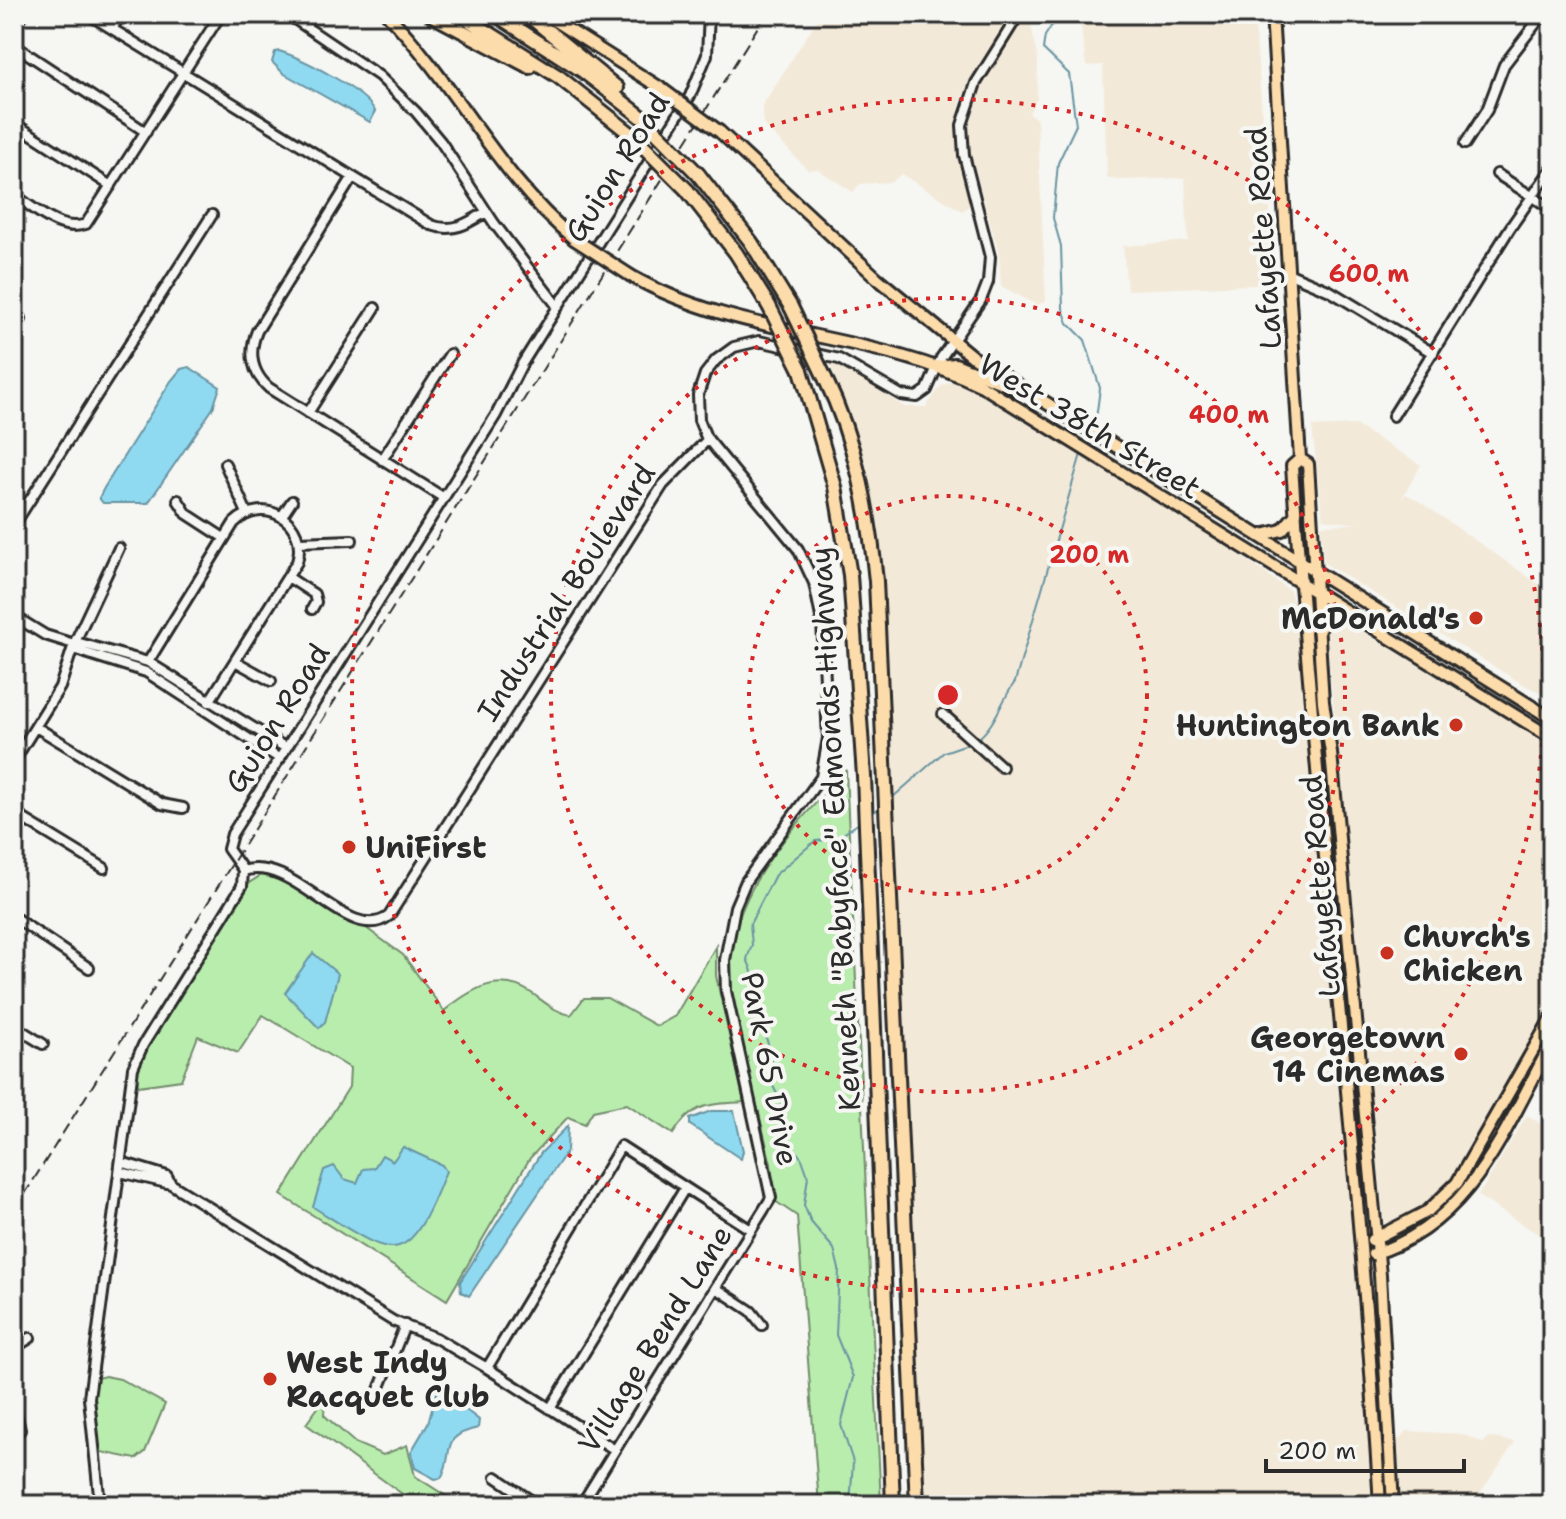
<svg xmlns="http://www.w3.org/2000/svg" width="1566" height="1519" viewBox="0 0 1566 1519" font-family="'Shantell Sans',sans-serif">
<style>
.built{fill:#f3e9d8}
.green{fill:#b9edae;stroke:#728c6c;stroke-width:2}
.water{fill:#90daf1;stroke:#6894a2;stroke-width:2}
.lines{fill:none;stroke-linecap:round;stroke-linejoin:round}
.stream{stroke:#6894a2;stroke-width:2}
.minor-casing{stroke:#2b2b2b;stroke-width:14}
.major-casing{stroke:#2b2b2b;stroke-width:16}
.highway-casing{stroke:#2b2b2b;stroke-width:18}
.minor{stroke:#f6f6f2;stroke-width:8}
.major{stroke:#fddcac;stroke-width:10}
.highway{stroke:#fddcac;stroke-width:12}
.rail{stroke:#2b2b2b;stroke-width:2;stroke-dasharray:12 6;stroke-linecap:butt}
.major-bridge-casing{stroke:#2b2b2b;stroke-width:16;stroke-linecap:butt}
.highway-bridge-casing{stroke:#2b2b2b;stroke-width:18;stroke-linecap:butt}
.major-bridge{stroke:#fddcac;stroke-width:10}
.highway-bridge{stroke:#fddcac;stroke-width:12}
.ring{fill:none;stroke:#d62828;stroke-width:4;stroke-dasharray:4 8}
.poi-dot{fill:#c8321e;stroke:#f6f6f2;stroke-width:3}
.labels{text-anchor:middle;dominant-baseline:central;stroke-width:8;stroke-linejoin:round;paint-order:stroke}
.street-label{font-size:30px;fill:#2b2b2b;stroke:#f6f6f2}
.poi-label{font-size:30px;font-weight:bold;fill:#2b2b2b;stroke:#f6f6f2;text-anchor:end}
.centre{fill:#d62828;stroke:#f6f6f2;stroke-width:4}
.ring-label{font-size:24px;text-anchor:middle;font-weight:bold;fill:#d62828;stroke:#f6f6f2;stroke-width:8;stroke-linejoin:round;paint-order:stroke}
</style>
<rect width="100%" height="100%" fill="#f6f6f2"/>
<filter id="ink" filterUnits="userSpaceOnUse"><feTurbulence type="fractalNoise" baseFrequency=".0125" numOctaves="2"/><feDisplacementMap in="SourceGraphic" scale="16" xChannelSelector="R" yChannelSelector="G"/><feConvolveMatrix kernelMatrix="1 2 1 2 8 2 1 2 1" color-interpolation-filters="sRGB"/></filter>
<g filter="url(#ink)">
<path class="built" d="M821,14H1014L962,97L958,112V148L970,200L968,207L962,211L901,174L892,182L860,184L853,192L817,169L808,170L763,124L762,106Z
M1118,14H1254L1276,284L1127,290L1123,246L1188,241L1185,178L1117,180L1107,177L1103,65L1086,66L1080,19L1118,17Z
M1023,15L1031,24L1038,61L1037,98L1029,113L1037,120L1046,301L1037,305L1001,286L999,254L967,141L973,104L980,84Z
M830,363L850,370L904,407H926L941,386L955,380L984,394L1222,542L1290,591L1296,608L1343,1102L1374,1505H924L882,565L869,475Z
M1355,425L1421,465L1401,500L1406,494L1420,502L1550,592L1552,698L1526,686L1324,563L1321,525L1357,524L1323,519L1312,427Z
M1340,618L1552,746V1004L1462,1165L1433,1199L1392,1226L1384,1223L1326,629L1330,622Z
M1527,1115L1552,1131V1243L1478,1196Z
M1406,1431L1462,1434L1484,1443L1488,1437L1515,1442L1472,1505H1400L1398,1441Z"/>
<path class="green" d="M846,771L881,1505H819L797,1216L775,1201L771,1164L728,985C726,895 788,832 846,771Z
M271,869L358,922L403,955L444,1011C471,989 499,971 533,994C546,1003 555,1012 571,1015L584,998H607L657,1026L675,1016L716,946V976L744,1102C708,1105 694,1102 673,1134L627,1104L593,1111L585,1124L568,1117L530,1158L447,1300L281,1195L349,1087L350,1068L263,1015L238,1053L198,1036L181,1080L138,1086L137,1057L241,888Z
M105,1376L120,1379L165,1404L145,1452L136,1459L101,1452C95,1428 91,1403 97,1378Z
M325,1398L324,1415L355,1443L383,1455L407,1445L415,1476L460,1505H408L405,1496L306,1424Z"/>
<path class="water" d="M279,51C302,58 364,90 375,111L370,122L283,73L272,62L275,52Z
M189,367L220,387L213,408L148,503H103L99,498L104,488L171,381L181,369Z
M313,953L338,974L325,1022L319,1028L285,993Z
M711,1111H734L743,1151L741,1159L690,1125V1119Z
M568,1126L567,1151L469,1296L461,1292L460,1282L541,1153Z
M403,1147L442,1165L446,1171C406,1274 395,1258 313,1207L324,1170L334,1166L344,1179L357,1183L363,1169L374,1168L382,1155L393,1161Z
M438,1388L479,1420L478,1428C437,1437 456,1452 441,1478L435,1479L415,1468L411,1452L428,1423Z"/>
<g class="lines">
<path class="stream" d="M1059,14L1045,36L1043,49L1069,74L1076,125L1058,163L1053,218L1061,246L1063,309L1068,323L1085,340L1100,388L1095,427
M976,740C995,727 1001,701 1015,682L1081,454
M892,798L944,752L970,743
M870,815L881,807
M850,1505L853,1462L841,1425L853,1377L836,1335L839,1269L834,1249L811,1222L804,1205L808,1176L802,1159L790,1143L783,1106L769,1078C775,1055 767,1043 761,1022C754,1000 758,980 747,959L752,945L750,924L775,875L815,841L836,839L862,821"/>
<g class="minor-casing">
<path id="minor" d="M88,14L431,225C453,233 467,224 486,212
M287,14L379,76L416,112L441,142L494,223L558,307
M14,27L23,14
M112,29L121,14
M14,45L146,132
M14,123L111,186
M1465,144L1487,110L1504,65L1543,14
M1497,174L1552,209
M352,178L257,331C248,353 252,373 269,388L444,498
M14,195C36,209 60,233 86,224L221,14
M1290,274L1330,291L1433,353
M14,302L21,319L14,334
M308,413L375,308
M1393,416L1510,228L1552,168
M382,460L450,354
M225,464L247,513
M178,500L187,514L224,538
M282,516L292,501
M14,525L212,215
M299,542L352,540
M288,577L314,594L316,602L312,609
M14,616L45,635L74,644
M76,642L148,662L286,748
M73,649L146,672L280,759
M235,661L271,681
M148,662L234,523C264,494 309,522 297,562L209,702
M943,714L1002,767
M36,727L162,804L183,808
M14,761L60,687L74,644L119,548
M14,813L104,868
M243,871C295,854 348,947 389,916L663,485L708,439
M14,917L89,968
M14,1026L43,1044
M121,1162L167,1176L171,1184
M120,1172L171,1184L393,1321L436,1338L487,1368L615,1450
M716,1288L751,1311L762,1325
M14,1348L30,1338
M487,1368L621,1146L751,1230
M374,1402L405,1325
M14,1404L20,1430
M550,1409L685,1188
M496,1477L538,1505
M1070,1504V1505
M100,1505L89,1398L133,1068L143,1045L242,886L243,870L228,849L232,834L496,415L522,364L690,96L707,55L709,14
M581,1505L771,1198L726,991L725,960L735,907L746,881L821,777L828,738L822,622L814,583L798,549L706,437L699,420L698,395L705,374L716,360L734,347L759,341L839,359L901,395L917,397L927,390L941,358L981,300L988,282L990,257L964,155L962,125L976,83L1019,14"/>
</g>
<g class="major-casing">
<path id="major" d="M387,14C456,84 497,175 574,239
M544,14L662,89
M1272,14L1300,459L1308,464L1323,702L1331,753L1380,1275L1393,1505
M720,132L877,278L973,357L1552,719
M631,276C740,338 870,331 982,386L1552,738
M939,366L955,364L1017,389
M1300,459L1292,466C1316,813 1359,1158 1380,1505
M1262,535L1282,530L1296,514
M1318,630L1330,617L1346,611
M1372,1240L1428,1211L1457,1183L1552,1017
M1373,1254C1473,1224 1506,1125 1552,1043"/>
</g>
<g class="highway-casing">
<path id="highway" d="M430,14L530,67
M459,14L559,77L632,135
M495,14L583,71L643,118
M527,14L617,88
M698,174L751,242L791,307
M687,190L736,253L769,306
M801,370L835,487L850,575L864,776L893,1505
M825,378C856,442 869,511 876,581L917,1505"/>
</g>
<use href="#minor" class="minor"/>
<use href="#major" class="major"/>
<use href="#highway" class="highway"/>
<path class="rail" d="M14,1211L766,14"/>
<g class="major-bridge-casing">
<path id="major-bridge" d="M662,89L720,132
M574,239L631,276"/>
</g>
<g class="highway-bridge-casing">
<path id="highway-bridge" d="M643,118L698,174
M632,135L687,190
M769,306L801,370
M791,307L825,378"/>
</g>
<use href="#major-bridge" class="major-bridge"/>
<use href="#highway-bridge" class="highway-bridge"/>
</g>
</g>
<g class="ring">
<circle cx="948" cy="695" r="199"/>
<circle cx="948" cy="695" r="397"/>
<circle cx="948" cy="695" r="596"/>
</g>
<g class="poi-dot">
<circle cx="1476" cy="618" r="8"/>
<circle cx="1456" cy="725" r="8"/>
<circle cx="349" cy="847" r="8"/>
<circle cx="1387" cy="953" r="8"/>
<circle cx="1461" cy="1054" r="8"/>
<circle cx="270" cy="1379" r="8"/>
</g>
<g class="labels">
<g class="street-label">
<text transform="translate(617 167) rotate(-58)">Guion Road</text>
<text transform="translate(1263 238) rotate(-94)">Lafayette Road</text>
<text transform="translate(1090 426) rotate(31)">West 38th Street</text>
<text transform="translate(566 592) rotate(-57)">Industrial Boulevard</text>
<text transform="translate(277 718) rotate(-58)">Guion Road</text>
<text transform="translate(835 829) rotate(-93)">Kenneth "Babyface" Edmonds Highway</text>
<text transform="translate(1320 886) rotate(-95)">Lafayette Road</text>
<text transform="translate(770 1069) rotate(79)">Park 65 Drive</text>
<text transform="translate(655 1339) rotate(-58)">Village Bend Lane</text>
</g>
<g class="poi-label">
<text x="1460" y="618">McDonald's</text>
<text x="1440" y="725">Huntington Bank</text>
<text x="365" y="847" text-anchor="start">UniFirst</text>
<text x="1403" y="936" text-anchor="start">Church's<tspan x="1403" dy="34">Chicken</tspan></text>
<text x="1445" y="1037">Georgetown<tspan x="1445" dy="34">14 Cinemas</tspan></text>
<text x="286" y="1362" text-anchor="start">West Indy<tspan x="286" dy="34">Racquet Club</tspan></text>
</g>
</g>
<circle cx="948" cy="695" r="12" class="centre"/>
<g class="ring-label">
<text x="1369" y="282">600 m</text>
<text x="1229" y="423">400 m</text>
<text x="1089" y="563">200 m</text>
</g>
<rect width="1566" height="1519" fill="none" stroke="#f6f6f2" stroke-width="48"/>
<rect x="24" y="24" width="1518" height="1471" fill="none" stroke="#2b2b2b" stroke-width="3" filter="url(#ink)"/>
<path d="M1266 1459v12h198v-12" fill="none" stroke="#2b2b2b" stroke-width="4"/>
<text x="1278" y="1459" font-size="24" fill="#2b2b2b" stroke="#f6f6f2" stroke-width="6" paint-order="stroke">200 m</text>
</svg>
